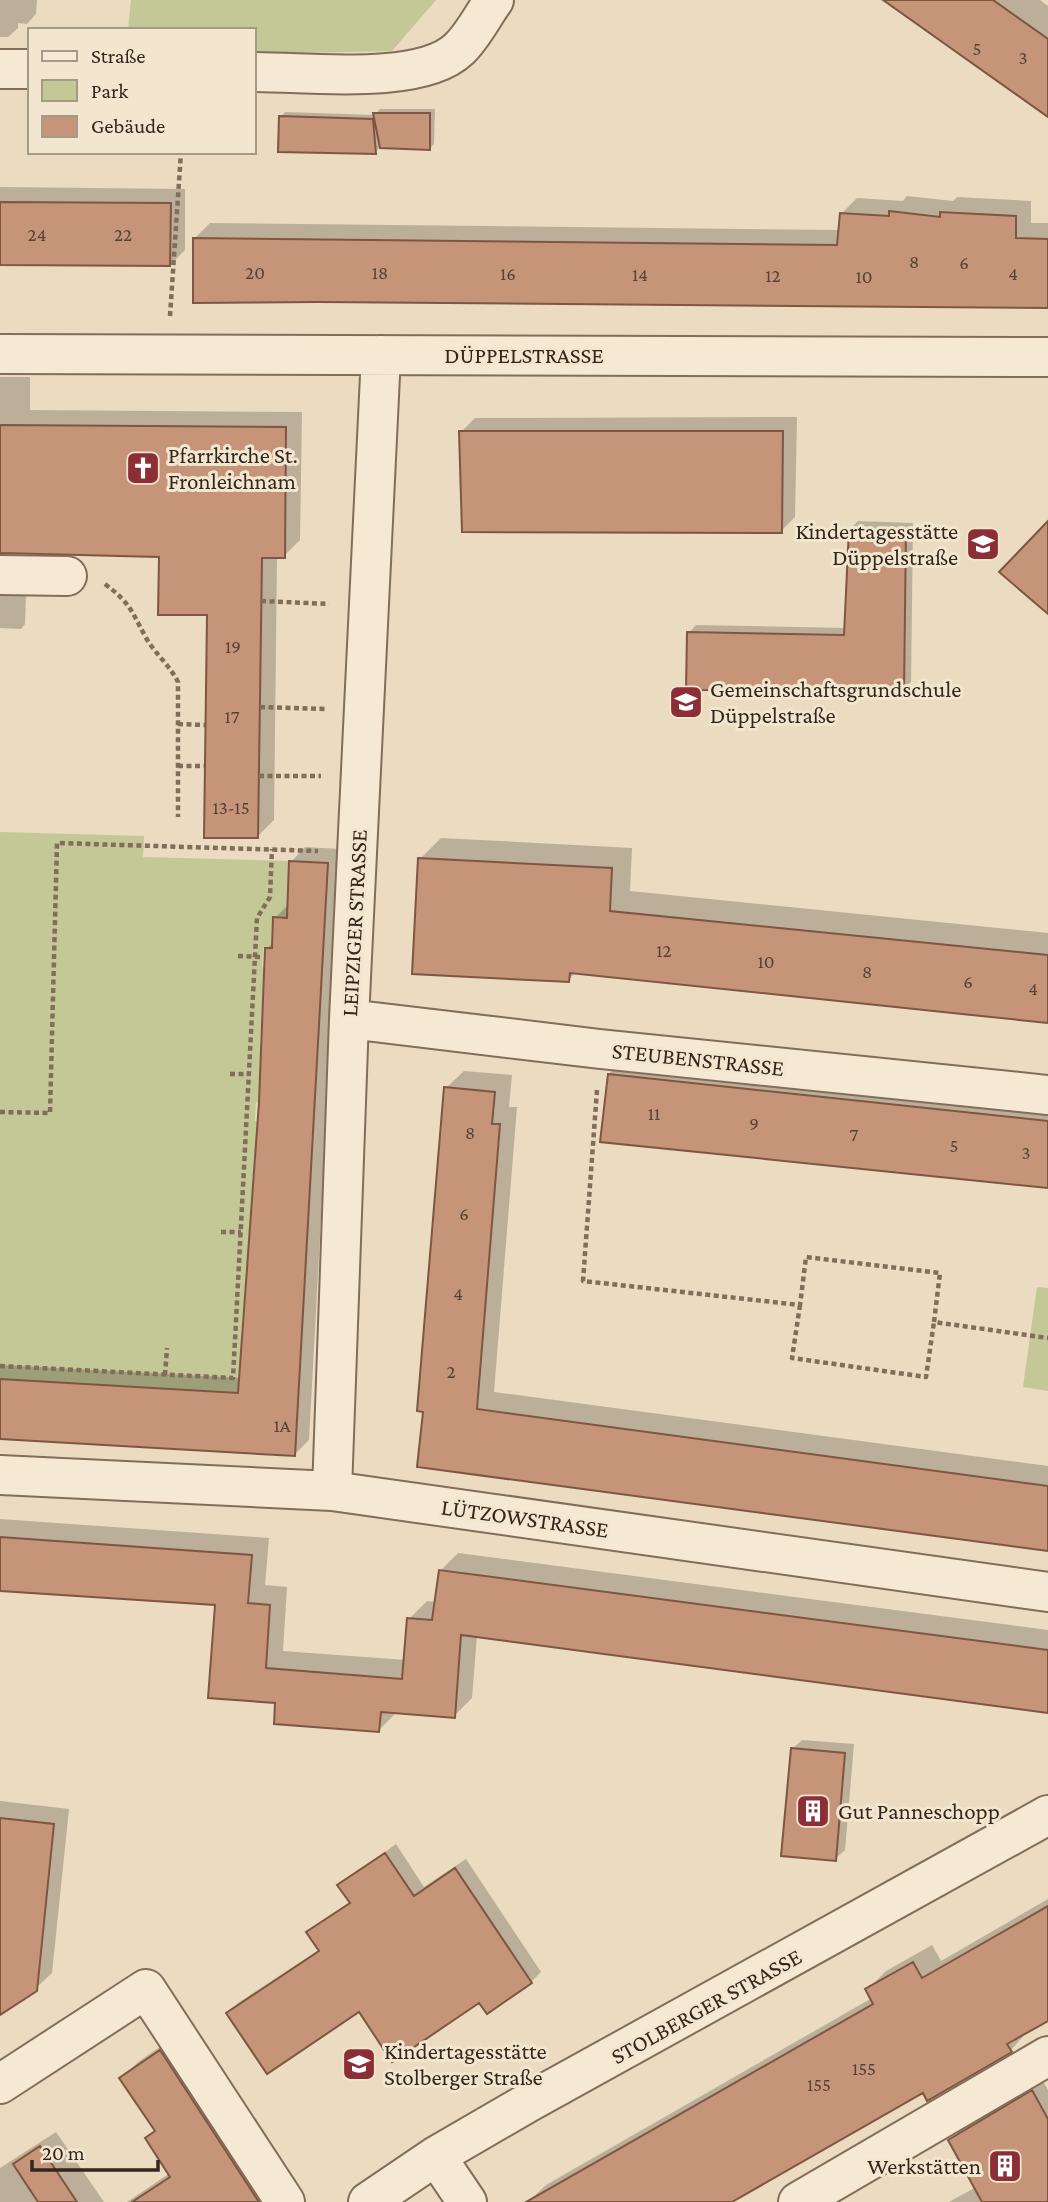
<svg xmlns="http://www.w3.org/2000/svg" width="1048" height="2202" viewBox="0 0 1048 2202" font-family="'Crimson Pro',serif">
<style>
.green{fill:#c4c796}
.shadow{fill:#0003}
.building{fill:#c59479;stroke:#7f5641;stroke-width:2}
.lines{fill:none;stroke-linecap:round;stroke-linejoin:round}
.minor-casing{stroke:#826d5a;stroke-width:42}
.path{stroke:#826d5a;stroke-width:4.5;stroke-dasharray:5 3.5;stroke-linecap:butt}
.minor{stroke:#f6e9d3;stroke-width:38}
.labels{text-anchor:middle;dominant-baseline:central;stroke-width:6;stroke-linejoin:round;paint-order:stroke}
.number-label{font-size:19px;fill:#574234}
.street-label{font-size:23px;fill:#32261d;stroke:#f2e6cf}
.poi-label{font-size:23px;fill:#32261d;stroke:#f2e6cf;text-anchor:start}
</style>
<rect width="100%" height="100%" fill="#eadbc1"/>
<path class="green" d="M131,0H436L392,51L254,54V30H128Z
M0,832L144,836L143,857L289,861L287,918L272,948H263L262,967H269L266,1025H261L260,1042L265,1043L261,1103L256,1102L255,1121L262,1122L253,1182L241,1340L245,1393L0,1379Z
M1037,1287L1048,1288V1391L1023,1387Z"/>
<path class="shadow" d="M0,0H37L36,14L27,24L18,23V28L8,37H0Z
M887,0H1040L1048,6V115Z
M380,109H435L434,144L429,149L380,147L375,152L281,117L285,112L375,115Z
M0,187L185,189V250L170,265L0,263Z
M907,196L953,201L957,197L1031,201V223H1048V306L195,302L194,239L210,223L840,230L841,214L857,198L903,201Z
M0,377H30V410L302,412L300,540L284,556H277L274,820L258,836L208,613L161,555L0,551Z
M797,417L795,517L781,531L461,432L475,418Z
M858,521L913,523L911,682L903,690L689,633L696,625L846,628L850,529Z
M0,590L26,593L25,624L21,629L0,628Z
M441,838L632,848L630,891L1048,933V1021L576,972L568,980L420,859Z
M305,847L341,849L309,1440L295,1454L0,1436V1365L241,1378L261,1103L267,949L274,941L275,918L289,904L291,862Z
M628,1055L1048,1101V1187L609,1074Z
M464,1071L512,1075L509,1107H517L494,1392L1048,1466V1549L424,1410L446,1088Z
M0,1519L269,1538L265,1585L287,1587L283,1651L406,1660L409,1619L427,1601L436,1602L440,1571L458,1553L1048,1630V1711L477,1635L472,1698L454,1716L397,1712L379,1730L277,1701L217,1604L0,1589Z
M802,1740L854,1744L845,1850L835,1859L792,1749Z
M0,1801L69,1809L52,1973L35,1989L0,2013Z
M396,1844L424,1887L466,1859L541,1972L531,1982L480,2001L359,2010L228,2013L238,2003L320,1949L309,1932L351,1901L340,1885Z
M1048,1899V2019L1029,2030L1010,2051L924,2090L728,2202H528L546,2185L872,1998L867,1990L886,1971L932,1945L941,1961Z
M177,2035L274,2185L257,2202H127L170,2173L147,2138L156,2129L122,2078L138,2062Z
M1043,2081L1048,2090V2202H949L976,2187L950,2140L961,2130Z
M56,2132L104,2202H0V2168Z"/>
<path class="building" d="M883,0H993L1048,39V117Z
M373,113H430V150L380,148Z
M279,116L373,119L376,154L278,152Z
M0,202L171,203L170,266L0,265Z
M889,211L940,217V212L1016,216V238L1048,239V308L319,302L193,303V238L837,245L840,213L889,216Z
M0,425L286,427L285,558H262L258,838H204L207,615H158L159,557L0,553Z
M459,431H783L782,533L462,532Z
M1048,521V614L999,572Z
M849,528L906,530L904,691L686,690L687,632L844,635Z
M418,858L612,868L610,911L1048,955V1023L570,973L569,982L412,974Z
M289,861L328,863L295,1456L0,1439V1379L238,1393L259,1102L265,948H272L273,917L287,918Z
M608,1074L1048,1121V1188L600,1142Z
M444,1087L495,1092L492,1124H500L477,1409L1048,1486V1551L417,1467L423,1412L417,1411Z
M0,1537L252,1555L248,1603L270,1605L266,1668L402,1679L407,1618L432,1620L439,1570L1048,1650V1713L461,1635L455,1718L381,1712L379,1732L274,1724L275,1703L208,1698L215,1605L0,1591Z
M791,1748L845,1753L836,1861L781,1856Z
M0,1818L54,1824L37,1991L0,2015Z
M385,1853L414,1896L455,1868L532,1983L487,2014L479,2003L392,2062L359,2012L267,2074L226,2013L319,1951L306,1932L350,1903L337,1885Z
M1048,1906V2021L1007,2044L1012,2052L927,2101L923,2093L732,2202H526L873,2004L865,1989L913,1962L922,1978Z
M160,2050L259,2202H132L170,2177L145,2138L155,2131L119,2078Z
M1032,2090L1048,2119V2202H982L948,2140Z
M40,2146L77,2202H38L13,2164Z"/>
<g class="lines">
<g class="minor-casing">
<path id="minor" d="M0,69H30
M254,72C306,72 421,86 459,49C473,36 483,15 494,0
M0,354L1048,357
M0,575L67,576
M349,1019L600,1049L1048,1095
M0,1475L332,1491L1048,1592
M332,1491L349,1019L381,355
M0,2084L146,1989L285,2202
M436,2156L467,2202
M368,2202L436,2156L529,2102L1048,1815
M798,2202L1048,2056"/>
</g>
<path class="path" d="M170,316L181,152
M105,584C130,603 131,610 145,636C154,653 169,664 178,682V817
M261,601L329,604
M260,707L325,709
M178,724L205,725
M178,766H204
M259,776H321
M238,956L263,957
M230,1074H249
M597,1090L583,1281L800,1305L806,1257L940,1273L934,1322L1048,1338
M0,1112L50,1113L57,843L318,851
M221,1232H241
M800,1305L792,1358L926,1377L934,1322
M0,1366L233,1378L257,918L270,897L272,849
M165,1375L167,1348"/>
<use href="#minor" class="minor"/>
</g>
<defs>
<g id="church-square" transform="scale(1.75)"><rect x="-9" y="-9" width="18" height="18" rx="4" fill="#8c2e35" stroke="#f2e6cf"/><path d="M-1.2-6h2.4v3.5h3.3v2.4h-3.3V6h-2.4V-.1h-3.3v-2.4h3.3Z" fill="#fff"/></g>
<g id="school-square" transform="scale(1.75)"><rect x="-9" y="-9" width="18" height="18" rx="4" fill="#8c2e35" stroke="#f2e6cf"/><path d="M0-5L7-2L0 1L-7-2ZM-4 1L0 2.5L4 1V4Q0 6-4 4Z" fill="#fff"/></g>
<g id="building-square" transform="scale(1.75)"><rect x="-9" y="-9" width="18" height="18" rx="4" fill="#8c2e35" stroke="#f2e6cf"/><path d="M-4-6H4V6H1V3H-1V6H-4ZM-2.5-4.3h1.7v1.8h-1.7ZM.8-4.3h1.7v1.8H.8ZM-2.5-1h1.7V.8h-1.7ZM.8-1h1.7V.8H.8Z" fill="#fff"/></g>
</defs>
<g fill-rule="evenodd">
<use href="#church-square" x="143" y="468"/>
<use href="#school-square" x="983" y="544"/>
<use href="#school-square" x="686" y="702"/>
<use href="#building-square" x="813" y="1811"/>
<use href="#school-square" x="359" y="2064"/>
<use href="#building-square" x="1005" y="2166"/>
</g>
<g class="labels">
<g class="number-label">
<text x="977" y="48">5</text>
<text x="1023" y="57">3</text>
<text x="37" y="234">24</text>
<text x="123" y="234">22</text>
<text x="914" y="261">8</text>
<text x="964" y="262">6</text>
<text x="255" y="272">20</text>
<text x="380" y="272">18</text>
<text x="508" y="273">16</text>
<text x="1013" y="273">4</text>
<text x="640" y="274">14</text>
<text x="773" y="275">12</text>
<text x="864" y="276">10</text>
<text x="233" y="646">19</text>
<text x="232" y="716">17</text>
<text x="231" y="807">13-15</text>
<text x="664" y="950">12</text>
<text x="766" y="961">10</text>
<text x="867" y="971">8</text>
<text x="968" y="981">6</text>
<text x="1033" y="988">4</text>
<text x="654" y="1113">11</text>
<text x="754" y="1123">9</text>
<text x="470" y="1132">8</text>
<text x="854" y="1134">7</text>
<text x="954" y="1145">5</text>
<text x="1026" y="1152">3</text>
<text x="464" y="1213">6</text>
<text x="458" y="1293">4</text>
<text x="451" y="1371">2</text>
<text x="282" y="1425">1A</text>
<text x="864" y="2068">155</text>
<text x="819" y="2084">155</text>
</g>
<g class="street-label">
<text x="524" y="355">DÜPPELSTRASSE</text>
<text transform="translate(354 923) rotate(-87)">LEIPZIGER STRASSE</text>
<text transform="translate(698 1059) rotate(6)">STEUBENSTRASSE</text>
<text transform="translate(525 1518) rotate(8)">LÜTZOWSTRASSE</text>
<text transform="translate(706 2006) rotate(-29)">STOLBERGER STRASSE</text>
</g>
<g class="poi-label">
<text x="168" y="455">Pfarrkirche St.<tspan x="168" dy="26">Fronleichnam</tspan></text>
<text x="958" y="531" text-anchor="end">Kindertagesstätte<tspan x="958" dy="26">Düppelstraße</tspan></text>
<text x="710" y="689">Gemeinschaftsgrundschule<tspan x="710" dy="26">Düppelstraße</tspan></text>
<text x="838" y="1811">Gut Panneschopp</text>
<text x="384" y="2051">Kindertagesstätte<tspan x="384" dy="26">Stolberger Straße</tspan></text>
<text x="981" y="2166" text-anchor="end">Werkstätten</text>
</g>
</g>
<rect x="28" y="28" width="228" height="126" fill="#f2e6cf" stroke="#a59988" stroke-width="2"/>
<rect x="42" y="51" width="35" height="10" fill="#f6e9d3" stroke="#a59988" stroke-width="2"/>
<text x="91" y="63" font-size="21" fill="#32261d">Straße</text>
<rect x="42" y="80" width="35" height="21" fill="#c4c796" stroke="#a59988" stroke-width="2"/>
<text x="91" y="98" font-size="21" fill="#32261d">Park</text>
<rect x="42" y="116" width="35" height="21" fill="#c59479" stroke="#a59988" stroke-width="2"/>
<text x="91" y="133" font-size="21" fill="#32261d">Gebäude</text>
<path d="M32 2160v10h126v-10" fill="none" stroke="#32261d" stroke-width="3.5"/>
<text x="42" y="2160" font-size="21" fill="#32261d" stroke="#f2e6cf" stroke-width="5" paint-order="stroke">20 m</text>
</svg>
